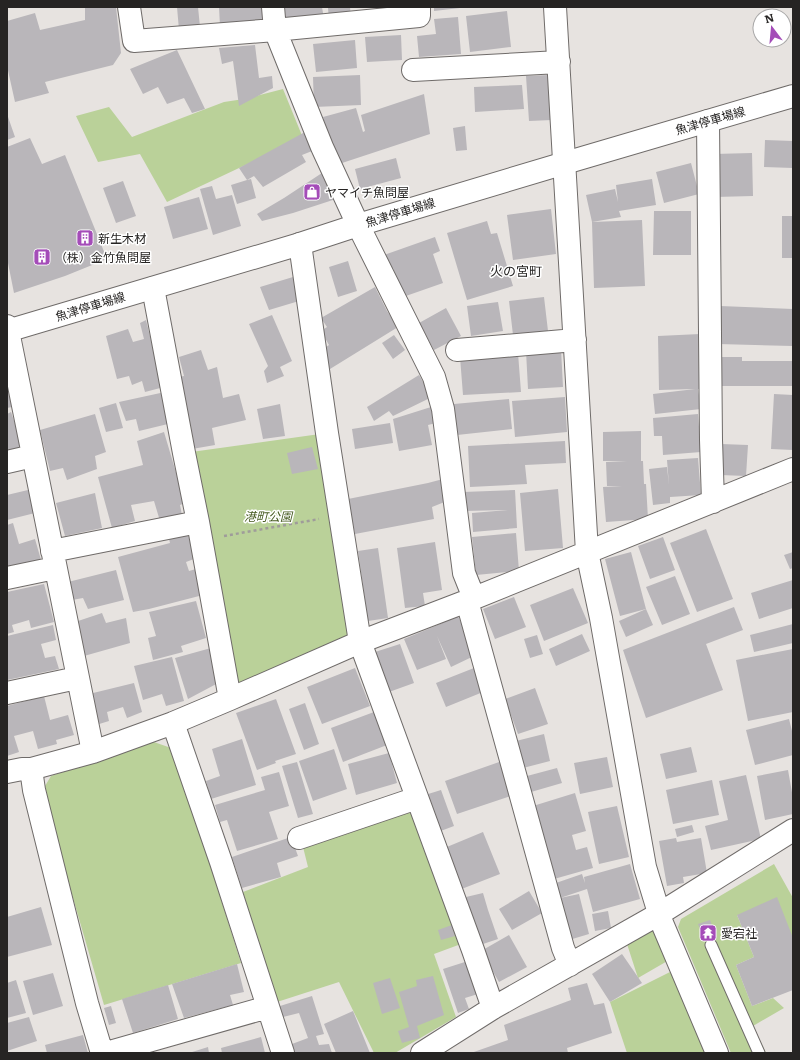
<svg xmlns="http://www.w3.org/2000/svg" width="800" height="1060" viewBox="0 0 800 1060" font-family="Literata,'Noto Sans JP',serif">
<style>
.green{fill:#bad199}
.building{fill:#b9b6ba}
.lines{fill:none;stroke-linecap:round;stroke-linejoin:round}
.lane-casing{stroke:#6f6b69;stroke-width:13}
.street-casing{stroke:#6f6b69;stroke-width:24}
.secondary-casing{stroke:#6f6b69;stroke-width:24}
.path{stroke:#9f9c9a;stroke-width:2.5;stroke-dasharray:3 3;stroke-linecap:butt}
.lane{stroke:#fff;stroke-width:11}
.street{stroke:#fff;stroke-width:22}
.secondary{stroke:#fff;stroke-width:22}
.labels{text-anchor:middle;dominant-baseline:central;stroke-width:3;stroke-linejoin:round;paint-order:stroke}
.street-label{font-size:12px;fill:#262423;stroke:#fff}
.poi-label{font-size:12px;fill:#262423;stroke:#fff;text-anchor:start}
.park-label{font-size:12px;font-style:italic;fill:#465b20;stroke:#fff}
.neighbourhood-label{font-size:13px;fill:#262423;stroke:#fff}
</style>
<rect width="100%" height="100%" fill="#e7e3e0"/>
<path class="green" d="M283,89L303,138L167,202L140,154L98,162L76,116L109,107L132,137L224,102L244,99Z
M327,433L360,642L230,699L184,453Z
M151,741L174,749L241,963L104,1005L53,829L45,786L51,776L102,759Z
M413,808L461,944L434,954L456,1017L395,1053H374L339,982L277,1002L262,956L243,892L308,867L303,847Z
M774,864L793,898V938L737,915L754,957L736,965L752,1006L773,998L784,1008L753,1026L766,1053H731L678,927L681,919Z
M662,923L676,956L638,978L627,944Z
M680,967L707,1053H627L610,1002Z"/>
<path class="building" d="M85,7H116L121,53L113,65L45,82L49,93L15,102L7,66V21L35,13L40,30L85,20Z
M177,7H198L200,27L179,30Z
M219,7H262L263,23L220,26Z
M279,7H322L324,19L282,25Z
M350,7L351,19L329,20L328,8Z
M434,7H460V8L434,11Z
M507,11L511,47L470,52L466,16Z
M458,17L461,54L419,57L417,36L436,34L434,19Z
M401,35L402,60L367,62L365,37Z
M355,40L357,68L316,72L313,44Z
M255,45L259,78L272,76L273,88L239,106L233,61L222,64L219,48Z
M177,50L205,109L192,113L184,98L167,104L158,87L143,94L130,69Z
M360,75L361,105L314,107L313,77Z
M549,75L552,120L529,121L526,76Z
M522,85L524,109L475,112L474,87Z
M424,94L430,134L339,164L329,140L323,117L356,108L363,132L365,131L361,115Z
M7,114L15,137L7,140Z
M465,126L467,150L456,151L453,128Z
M305,132L312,151L302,155L306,162L263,187L254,176L247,180L251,179L256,198L237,204L231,185L247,180L239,168Z
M30,138L42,164L65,155L107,259L65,276L14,293L7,258V147Z
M765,140L793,141V168L764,167Z
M752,153L753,196L715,197L714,154Z
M396,158L401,178L360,189L355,169Z
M691,163L699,194L664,203L656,172Z
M325,171L339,198L293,213L262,221L257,214L284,198Z
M652,179L656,205L619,211L621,217L592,222L586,195L615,189L618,202L616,185Z
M123,181L136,216L116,223L103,188Z
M212,186L216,199L232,195L241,226L213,235L200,189Z
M199,197L208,229L173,239L164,207Z
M551,209L556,254L513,260L507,215Z
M654,211H691V255H653Z
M782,216H793V258H782Z
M642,220L645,286L594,288L592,222Z
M487,221L491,234L497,233L513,286L467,300L447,233Z
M435,237L440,251L433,254L443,283L403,297L393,268L389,269L384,255Z
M348,261L357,291L338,297L329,267Z
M293,277L299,301L269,310L260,287Z
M375,287L387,311L398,327L330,369L322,350L329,345L321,331L327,327L321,318Z
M544,297L548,331L513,335L509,301Z
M498,302L503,331L471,336L467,306Z
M720,306L793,309V346L718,344Z
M446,308L461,336L434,350L419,323Z
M272,315L292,361L280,367L284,376L267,383L264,371L268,366L249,324Z
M146,320L156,361L164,387L145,392L142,381L132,385L129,376L117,379L106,336L128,329L133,342L144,339L140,323Z
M700,334L702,389H698L701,409L655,414L653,394L695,389L659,390L658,336Z
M394,335L405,350L393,359L382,343Z
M561,349L563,387L528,389L526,351Z
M201,350L208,370L217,367L223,398L239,394L246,420L212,428L215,445L192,449L179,377L184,376L179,357Z
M518,353L521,392L463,395L460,357Z
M717,357H742V361H793V386H717Z
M7,372L17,406L7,408Z
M419,375L432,397L393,416L389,411L374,421L367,407Z
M165,392L172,423L139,431L136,419L126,421L119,402Z
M774,394L793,395V450L771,449Z
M565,397L567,432L515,437L512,401Z
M509,399L512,429L457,435L454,404Z
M116,403L123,428L106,432L99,408Z
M280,404L285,436L263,439L257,409Z
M431,407L436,423L428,425L432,445L399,451L393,419Z
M11,412L23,447L7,451V414Z
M95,414L106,452L95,456L97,469L67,480L63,468L50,471L40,430Z
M698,414L701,452L663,455L662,436H654L653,418Z
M390,423L393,443L355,449L352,429Z
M641,431V461H643L644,484H646L648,519L606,522L603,487L622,486H607L606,462L627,461H603V432Z
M164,432L185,503L180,505L182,515L160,521L154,501L131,505L135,521L112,528L98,477L143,465L137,441Z
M565,441L566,463L525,465L527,484L470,487L468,446Z
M721,444L748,445L746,476L720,475Z
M312,447L318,469L292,474L287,453Z
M698,458L701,495L670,497V503L653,505L649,469L667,467L669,485L667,460Z
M443,479L447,501L432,507L434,519L355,534L348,499L428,483Z
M558,489L563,548L525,551L520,493Z
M28,490L35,513L7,520V495Z
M515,490L517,528L473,532L472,513L508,510L463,511V492Z
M95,493L102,528L65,536L56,503Z
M13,523L19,544L35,539L41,560L7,569V525Z
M706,529L733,599L697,612L670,543Z
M516,533L519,571L476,575L472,537Z
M188,534L194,559L186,562L189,571L196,569L203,595L149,609L133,612L118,557L170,543L169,539Z
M663,537L675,570L650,579L638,546Z
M435,542L442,590L423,593L425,606L405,608L397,548Z
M378,548L388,618L368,621L358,551Z
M631,552L646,609L620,616L605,559Z
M793,552V568L790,569L784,555Z
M116,570L124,600L88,609L83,598L72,600L68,582Z
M675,576L690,614L662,625L646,587Z
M793,580V608L759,619L751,593Z
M44,584L54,622L31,628L29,620L12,625L14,632L7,634V592Z
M573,588L588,623L544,641L530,605Z
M514,597L526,627L495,639L483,609Z
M196,601L206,638L181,646L183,652L153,660L148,638L156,636L149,612Z
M734,607L743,630L706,644L723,690L646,718L623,650Z
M646,609L653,625L626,637L619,621Z
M102,613L106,623L126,618L130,643L84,656L75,622Z
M458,616L476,655L451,667L437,636L446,659L417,670L404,639L433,627Z
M793,624V643L754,652L750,635Z
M53,625L56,640L41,644L45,658L55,656L59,669L7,680V636Z
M582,634L590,651L556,666L549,649Z
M537,635L543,654L530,658L524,639Z
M400,644L414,683L389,692L375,652Z
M211,648L220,682L188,699L175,658Z
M793,649V712L748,721L736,660Z
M172,657L184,701L166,706L162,694L143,700L134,666Z
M355,668L370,706L322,724L307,687Z
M474,668L483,692L446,707L436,683Z
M134,683L142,712L127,718L123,707L107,712L109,721L96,725L89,694Z
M535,688L548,724L518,734L505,699Z
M44,696L50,720L68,715L74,735L56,740L57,744L38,749L33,731L14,736L19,752L7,756V706Z
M276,699L296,754L275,761L276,763L257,770L236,713Z
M305,703L319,744L304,750L289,709Z
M374,712L387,745L343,762L331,728Z
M789,719L793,735V755L755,765L746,730Z
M544,734L550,761L523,768L516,741Z
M242,739L256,785L211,799L206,781L220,776L212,749Z
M691,747L697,772L666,779L660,754Z
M334,749L347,789L313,801L299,761Z
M389,753L397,783L356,795L348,764Z
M607,757L613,787L580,794L574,763Z
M502,761L514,795L457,814L445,781Z
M297,762L313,814L298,818L282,766Z
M557,768L562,783L531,792L527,776Z
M788,770L793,798V814L765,820L757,776Z
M279,772L289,806L269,812L278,839L237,851L227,820L220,822L215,805L265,790L261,777Z
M746,775L761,839L711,850L705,826L728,820L719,781Z
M712,780L719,815L673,824L666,790Z
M441,790L454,826L438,832L425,795Z
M575,793L586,831L572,835L576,850L587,847L593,868L554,879L533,806Z
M617,806L629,857L599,864L588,812Z
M692,825L694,832L677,837L675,829Z
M483,832L500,874L459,890L442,849Z
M291,837L298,856L277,863L281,877L242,888L232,857Z
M676,838L677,842L701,838L707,873L683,877L684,883L667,886L659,841Z
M630,864L640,899L593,912L587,889L560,898L579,894L589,934L569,940L553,884L582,874L585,883L584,877Z
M529,891L542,913L512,930L499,909Z
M483,893L488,910L498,939L480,945L466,897Z
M777,897L793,938V990L752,1006L736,965L754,957L737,915Z
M41,907L52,945L7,957V917Z
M608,911L611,928L595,931L592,914Z
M710,920L716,936L704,939L698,924Z
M452,925L455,936L441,940L438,930Z
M509,935L527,967L499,982L481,951Z
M622,954L642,983L610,1002L592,974Z
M468,961L478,994L465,998L469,1009L458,1013L443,969Z
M237,964L244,992L230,995L233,1005L184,1018L172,984Z
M53,973L63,1006L33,1015L23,981Z
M433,976L444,1015L417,1026L420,1038L402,1043L398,1031L409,1027L399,992L417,986L416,980Z
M390,978L400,1008L382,1014L373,983Z
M16,980L26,1013L7,1018V983Z
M587,983L594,1005L604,1003L612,1033L567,1048L568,1053H544V1052L540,1053H471L508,1040L504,1025L571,1000L568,988Z
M168,985L178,1019L133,1033L122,999Z
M312,996L324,1034L316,1036L319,1045L329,1044L332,1053H294L292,1044L308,1038L299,1013L283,1017L280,1006Z
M111,1006L116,1023L109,1025L104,1008Z
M353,1011L370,1053H336L324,1024Z
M29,1017L37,1041L7,1051V1023Z
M83,1035L88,1053H47L45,1045Z
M261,1037L265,1053H222L221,1048Z
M208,1047L209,1053H189Z"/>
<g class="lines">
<g class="lane-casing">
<path id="lane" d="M711,945L759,1053"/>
</g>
<g class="street-casing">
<path id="street" d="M129,7L134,41L275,30L419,16V7
M273,7L275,30L322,147L358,225L434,377L443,409L464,573L474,598
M555,7L587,552L601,618L645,867L662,923L717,1053
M413,70L559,62
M708,121L711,440L713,502
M300,244L327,433L360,642L473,950L493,1008
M153,288L184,453L198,522L230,699
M7,326L93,752
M457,350L575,340
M7,462L33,456
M52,551L198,522
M7,578L55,568
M467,601L563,948L570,965
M7,693L77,678
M173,723L221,862L283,1053
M7,772L22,769H31
M299,838L417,798
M102,1053L87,1003L34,790L31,769L93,752L173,723L230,699L360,642L467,601L793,469
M106,1053L268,1007
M422,1053L493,1008L659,914L793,830"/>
</g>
<g class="secondary-casing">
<path id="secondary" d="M7,331L300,244L358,225L565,163L793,96"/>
</g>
<path class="path" d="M224,536L319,519"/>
<use href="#lane" class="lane"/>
<use href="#street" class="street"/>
<use href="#secondary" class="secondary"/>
</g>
<defs>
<g id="shop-square" transform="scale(0.9)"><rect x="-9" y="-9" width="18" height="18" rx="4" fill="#a44cb8" stroke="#fff"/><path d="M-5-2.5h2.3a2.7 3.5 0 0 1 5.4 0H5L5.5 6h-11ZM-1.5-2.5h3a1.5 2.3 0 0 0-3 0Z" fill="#fff"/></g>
<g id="building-square" transform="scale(0.9)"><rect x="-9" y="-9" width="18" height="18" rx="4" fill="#a44cb8" stroke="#fff"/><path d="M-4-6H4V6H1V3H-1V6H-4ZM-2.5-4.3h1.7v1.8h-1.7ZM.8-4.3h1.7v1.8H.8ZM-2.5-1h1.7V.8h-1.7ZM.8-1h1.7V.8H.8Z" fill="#fff"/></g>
<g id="temple-square" transform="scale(0.9)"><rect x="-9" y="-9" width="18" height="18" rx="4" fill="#a44cb8" stroke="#fff"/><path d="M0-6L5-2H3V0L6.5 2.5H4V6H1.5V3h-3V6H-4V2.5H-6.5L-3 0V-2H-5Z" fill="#fff"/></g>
</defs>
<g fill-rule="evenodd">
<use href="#shop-square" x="312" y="192"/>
<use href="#building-square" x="85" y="238"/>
<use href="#building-square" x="42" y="257"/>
<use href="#temple-square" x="708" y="933"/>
</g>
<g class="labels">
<g class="street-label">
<text transform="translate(710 120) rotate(-16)">魚津停車場線</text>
<text transform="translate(400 212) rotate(-17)">魚津停車場線</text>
<text transform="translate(90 306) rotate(-17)">魚津停車場線</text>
</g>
<g class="poi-label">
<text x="325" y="192">ヤマイチ魚問屋</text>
<text x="98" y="238">新生木材</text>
<text x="55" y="257">（株）金竹魚問屋</text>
<text x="721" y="933">愛宕社</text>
</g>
<g class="park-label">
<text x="268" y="516">港町公園</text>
</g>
<g class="neighbourhood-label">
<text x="516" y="270">火の宮町</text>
</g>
</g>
<rect width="800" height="1060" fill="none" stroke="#262423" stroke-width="16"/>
<g transform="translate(772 28) rotate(344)"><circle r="19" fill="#ffffff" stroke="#a8a7a7"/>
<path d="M0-3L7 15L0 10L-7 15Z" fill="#a44cb8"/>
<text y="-6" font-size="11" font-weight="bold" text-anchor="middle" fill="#262423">N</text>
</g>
</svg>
